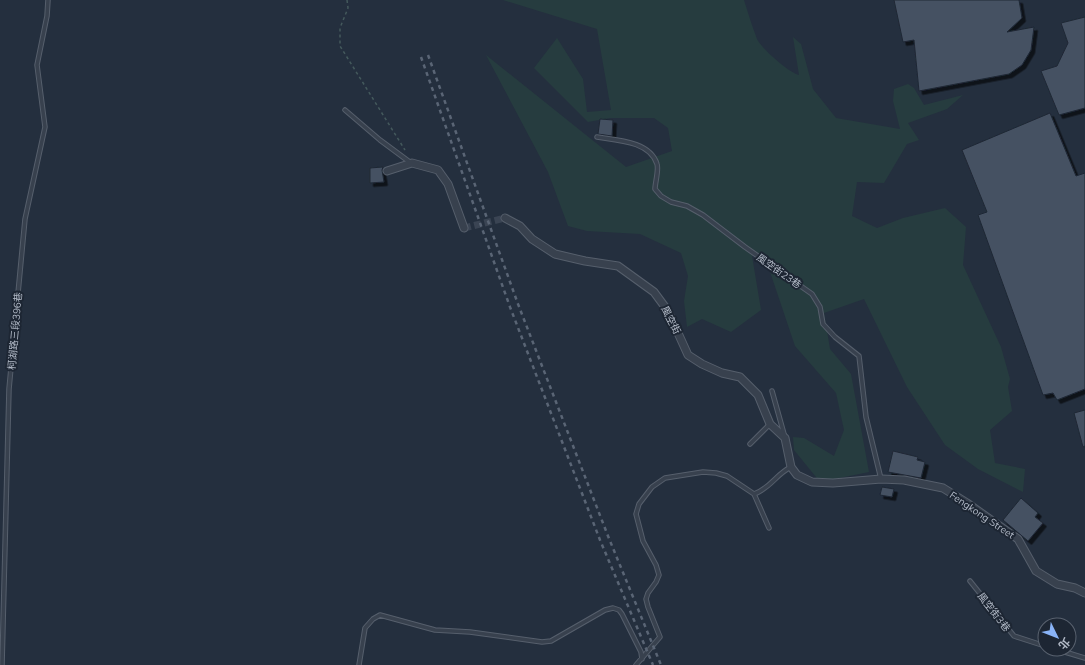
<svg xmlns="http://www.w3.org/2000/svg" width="1085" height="665" viewBox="0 0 1085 665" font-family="Mulish,'Noto Sans TC',sans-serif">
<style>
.green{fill:#263c3f}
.building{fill:#455162;stroke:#1f2835;filter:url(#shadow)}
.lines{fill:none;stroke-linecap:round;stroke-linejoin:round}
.minor-tunnel{stroke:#3a4453;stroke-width:7;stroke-dasharray:7 3.5;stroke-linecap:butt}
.service-casing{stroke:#565f6c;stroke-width:5.5}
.minor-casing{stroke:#565f6c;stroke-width:9}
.path{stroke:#44595c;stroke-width:1.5;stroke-dasharray:3 3;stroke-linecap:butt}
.service{stroke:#38414e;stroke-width:3.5}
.minor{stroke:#38414e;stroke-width:7}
.rail{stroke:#5a6575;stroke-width:2.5;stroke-dasharray:4 4;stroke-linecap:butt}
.labels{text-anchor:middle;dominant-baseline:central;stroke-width:4;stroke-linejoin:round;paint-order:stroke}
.street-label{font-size:10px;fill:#b4bcc9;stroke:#1d2633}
</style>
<defs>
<filter id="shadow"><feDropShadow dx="3.5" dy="3.5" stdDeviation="0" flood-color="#0009"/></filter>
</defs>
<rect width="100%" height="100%" fill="#242f3e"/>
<path class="green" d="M503,0H744C748,13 752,26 757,39C761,48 789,73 799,75L793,37L801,44L813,89L836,118L900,129L893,101L894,89L908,84L914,88L924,105L963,95L947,109L908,123L919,140L907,144L884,183L857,182L852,216L877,228L903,218L945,208L966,227L963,265L1001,347L1010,379L1008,387L1012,411L990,430L995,463L1025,469L1023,492L978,469L945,445L907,387L864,299L824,313L830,349L851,374L869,472L820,482L794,450L793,437L804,438L834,456L844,430L836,393L795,346L765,257L752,256L761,310L731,332L702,319L687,327L684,301L688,276L681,253L640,234L587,231L568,226L548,172L486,55L626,167L672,151L668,128L654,118H610L588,122L534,68L557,38L583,79L587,112L611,110L597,29Z"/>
<path class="building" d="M894,0H1019L1022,18L1007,32L1034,27L1031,50L1022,65L1009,74L919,91L914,40L903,42Z
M1085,17V108L1059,115L1041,71L1057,66L1068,43L1061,23Z
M1050,113L1076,176L1085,173V389L1057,400L1053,393L1043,395L978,215L987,212L962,150Z
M600,119L613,120L612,136L598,134Z
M383,167L382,170L384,182L370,183V168Z
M1085,410V446L1083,447L1074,413Z
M893,451L918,457L917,460L925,462L921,478L888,472Z
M882,487L894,489L892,497L880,495Z
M1021,498L1038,513L1035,517L1043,523L1028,541L1003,520Z"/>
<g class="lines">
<path class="minor-tunnel" d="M464,228L505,218"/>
<g class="service-casing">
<path id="service" d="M345,110L380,140L411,163
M597,137C616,140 650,141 657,164C659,170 655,183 655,189L661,196L671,202L687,206L703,215L745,247L812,294L820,307L823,324L835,337L859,356L866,417L881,479
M772,391L784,434
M750,444L770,424
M754,494L769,528
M970,581L1014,636L1045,646
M1055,649L1085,658
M2,665L9,389L25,219L45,127L37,65L47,16L48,0
M359,665L365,628L373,619L380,615L435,630L470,632L542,642L551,641L605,610L613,608L619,610L622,614L641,652L642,659
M636,665L660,637L648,607L646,599L648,593L656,582L659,575L656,565L643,541L636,514L639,504L652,487L665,478L703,472L716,473L727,476L754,494C771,488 776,474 791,467"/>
</g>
<g class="minor-casing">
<path id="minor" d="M387,171L412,163L438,170L448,184L464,228
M505,218L520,226L532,239L555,254L585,261L618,266L654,292L668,311L688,355L702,364L722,373L740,377L758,395L770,424L785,438L791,467L797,475L812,482L833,483L881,479L904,480L943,488L967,503L1018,539L1036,571L1057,584L1075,588L1085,593"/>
</g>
<path class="path" d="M347,0L348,8L340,28V46L405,150"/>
<use href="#service" class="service"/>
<use href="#minor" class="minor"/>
<path class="rail" d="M428,55L518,304L608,536L661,665
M421,57L510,307L600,540L653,665"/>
</g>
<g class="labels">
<g class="street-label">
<text transform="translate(779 271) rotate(35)">風空街23巷</text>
<text transform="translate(671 320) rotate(63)">風空街</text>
<text transform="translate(15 331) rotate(-85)">柯湖路三段396巷</text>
<text transform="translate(982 515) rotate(34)">Fengkong Street</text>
<text transform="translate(994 612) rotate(52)">風空街3巷</text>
</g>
</g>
<g transform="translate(1057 637) rotate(133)"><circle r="19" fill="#1d2633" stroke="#59626f"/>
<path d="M0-3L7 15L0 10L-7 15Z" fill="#8ab4f8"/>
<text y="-6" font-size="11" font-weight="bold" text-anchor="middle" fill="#b4bcc9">北</text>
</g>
</svg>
